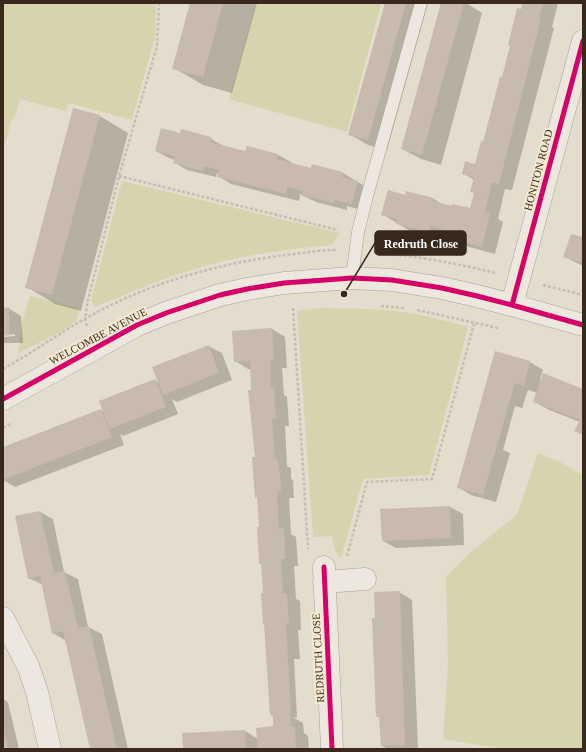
<svg xmlns="http://www.w3.org/2000/svg" width="586" height="752" viewBox="0 0 586 752" font-family="'Times New Roman',serif">
<style>
.green{fill:#d6d4ae}
.shadow{fill:#0003}
.building{fill:#c8baad}
.lines{fill:none;stroke-linecap:round;stroke-linejoin:round}
.service-casing{stroke:#aaa196;stroke-width:13}
.minor-casing{stroke:#aaa196;stroke-width:23}
.path{stroke:#c5beb5;stroke-width:2.5;stroke-dasharray:3 2;stroke-linecap:butt}
.service{stroke:#ece8df;stroke-width:12}
.minor{stroke:#ece8df;stroke-width:22}
.cycleway-casing{stroke:#f6ead2;stroke-width:8}
.cycleway{stroke:#d6006c;stroke-width:5}
.labels{text-anchor:middle;dominant-baseline:central;stroke-width:4;stroke-linejoin:round;paint-order:stroke}
.street-label{font-size:11px;fill:#39291d;stroke:#f6ead2}
.leader{fill:none;stroke:#39291d;stroke-width:1.5}
.callout-dot{fill:#39291d;stroke:#f6ead2;stroke-width:1.5}
.callout{fill:#39291d;stroke:#39291d;stroke-width:1.5}
.callout-label{font-size:12px;text-anchor:middle;font-weight:bold;fill:#fff}
</style>
<rect width="100%" height="100%" fill="#e4dccc"/>
<path class="green" d="M3,3H156L155,37L132,120L69,103L66,111L20,99L15,117L11,121L3,152Z
M256,3H381L347,132L229,99Z
M122,181L340,233L332,245C286,249 235,256 191,270C158,280 127,294 95,307L91,301Z
M30,296L79,308C78,312 79,317 76,320C69,330 30,347 18,353L22,323Z
M320,308C345,309 370,308 395,311C420,314 444,320 468,327L429,475L363,479L341,558C334,552 334,545 332,536L313,537L297,311Z
M538,453L560,462L583,475V749H503L443,739L448,664L446,577L471,552L514,517L518,512Z"/>
<path class="shadow" d="M191,3H257L232,93L203,85L174,68Z
M386,3H428L387,150L368,145L349,134Z
M442,3H466L482,13L441,165L421,159L402,149Z
M524,3H558L552,27L554,28L512,190L505,189L498,219L503,222L495,254L458,244L445,236L446,234L443,233L442,239L410,231L382,214L406,196L434,199L443,205L470,210L475,193L471,191L474,180L463,173L476,165L484,143Z
M100,116L128,133L81,311L55,304L27,287Z
M181,134L210,138L223,146L246,152L278,155L291,162L290,164L311,169L343,173L371,190L365,211L347,206V210L316,202L300,194L299,201L231,184L218,176L219,173H217L216,177L187,170L174,162L175,160L169,158L156,151Z
M583,238V266L565,257Z
M8,308L21,316L23,343H3V337L15,336V334L3,335V309Z
M272,329L285,337L287,368H282L284,395L287,397L289,426H285L287,466L291,468V479L293,480L294,498H289L291,534L296,537L298,566H294L296,599L300,601L301,630H298L300,659H294L297,717L294,718L303,723L304,733L308,736L309,749H184L245,731L258,739L274,727V717L271,715L258,498L256,497V458L251,369H248L235,361Z
M208,346L222,353L232,380L177,402L172,399L178,414L123,436L120,434L124,445L15,487L3,480V449L101,410L104,412L155,380L159,383Z
M495,352L530,362L543,370L540,379L583,390V435L580,422L547,409L534,401L537,393L528,390L522,408L515,406L503,450L510,453L496,502L471,495L458,487Z
M450,507L463,514L464,545L396,548L383,541Z
M40,512L53,519L64,572L78,579L88,627L102,634L128,749H91L66,641L53,633L43,585L29,578L16,517Z
M399,592L412,600L418,749H388L382,746L380,718L377,716L376,619Z
M3,699L8,702L19,749H3Z"/>
<path class="building" d="M190,3H223L203,77L172,69Z
M385,3H406L368,140L348,135Z
M441,3H464L422,155L401,149Z
M522,3H543L539,19H541L499,184L492,182L485,212L490,213L482,247L444,237L445,230L430,226L429,232L396,224L397,219L381,215L388,190L405,195L406,191L434,198L433,201L452,206V204L470,208L474,193L470,192L474,177L462,174L465,161L475,164L481,141L483,142L500,77H502L510,46L508,45L517,8L521,9Z
M73,108L100,115L52,295L25,288Z
M161,128L180,133L181,129L211,137L210,142L245,151L247,146L278,154L277,159L311,168L312,164L343,172L342,177L358,181L352,204L334,200V203L302,195L303,191L287,187L286,194L217,177L219,170L204,166L203,171L173,163L175,156L155,151Z
M571,234L583,237V263L563,257Z
M9,307L10,335L3,336V308Z
M272,328L274,361H270L271,388H274L276,419H272L275,459H278L279,471H280L281,491H277L279,529L284,528L285,559H281L283,593H287L289,623H286L291,714H290L291,727H295L296,749H258L256,728L273,726V715H270L264,624L263,625L261,593H263L261,564H259L257,527H259L258,511L257,497L255,498L252,457H255L248,390H251L250,361L234,362L232,331Z
M209,345L219,373L163,395L152,367Z
M495,351L530,361L524,386L515,383L483,495L457,488Z
M543,373L583,389V435L574,431L580,420L533,402Z
M155,379L166,407L110,429L99,401Z
M101,409L112,437L3,480V447Z
M450,506L451,538L382,541L380,509Z
M40,511L54,573L65,571L78,628L89,626L117,749H90L63,631L52,634L40,576L28,579L15,516Z
M400,591L405,745L381,746L379,717H376L372,618H375L374,592Z
M245,730L246,749H183L182,733Z
M3,731H4L8,749H3Z"/>
<g class="lines">
<g class="service-casing">
<path id="service" d="M352,278L358,232L367,196L421,3"/>
</g>
<g class="minor-casing">
<path id="minor" d="M512,305L583,41
M3,399L137,325L166,313L220,295L247,289L284,283L352,278L392,280L442,288L477,296L512,305L583,325
M324,567L332,749
M324,582L365,579
M3,618L28,666L37,692L50,749"/>
</g>
<path class="path" d="M119,176L338,230
M374,252C415,256 456,263 495,273
M543,285L583,295
M381,306L404,308
M293,308L308,549
M417,310L498,328
M87,326L85,319L88,300L119,176L157,46L159,3
M3,369C37,350 68,327 103,309C160,280 222,263 286,255C303,253 320,250 337,250
M3,428L12,423
M347,556L367,482L432,479L474,324"/>
<use href="#service" class="service"/>
<use href="#minor" class="minor"/>
<g class="cycleway-casing">
<path id="cycleway" d="M512,305L583,41
M3,399L137,325L166,313L220,295L247,289L284,283L352,278L392,280L442,288L477,296L512,305L583,325
M324,567L332,749"/>
</g>
<use href="#cycleway" class="cycleway"/>
</g>
<g class="labels">
<g class="street-label">
<text transform="translate(538 170) rotate(-75)">HONITON ROAD</text>
<text transform="translate(98 336) rotate(-28)">WELCOMBE AVENUE</text>
<text transform="translate(318 658) rotate(-93)">REDRUTH CLOSE</text>
</g>
</g>
<path class="leader" d="M344 294L375 243"/>
<circle class="callout-dot" cx="344" cy="294" r="4"/>
<rect class="callout" x="375" y="231" width="91" height="24" rx="4"/>
<g class="callout-label">
<text x="421" y="248">Redruth Close</text>
</g>
<rect width="586" height="752" fill="none" stroke="#39291d" stroke-width="8"/>
</svg>
